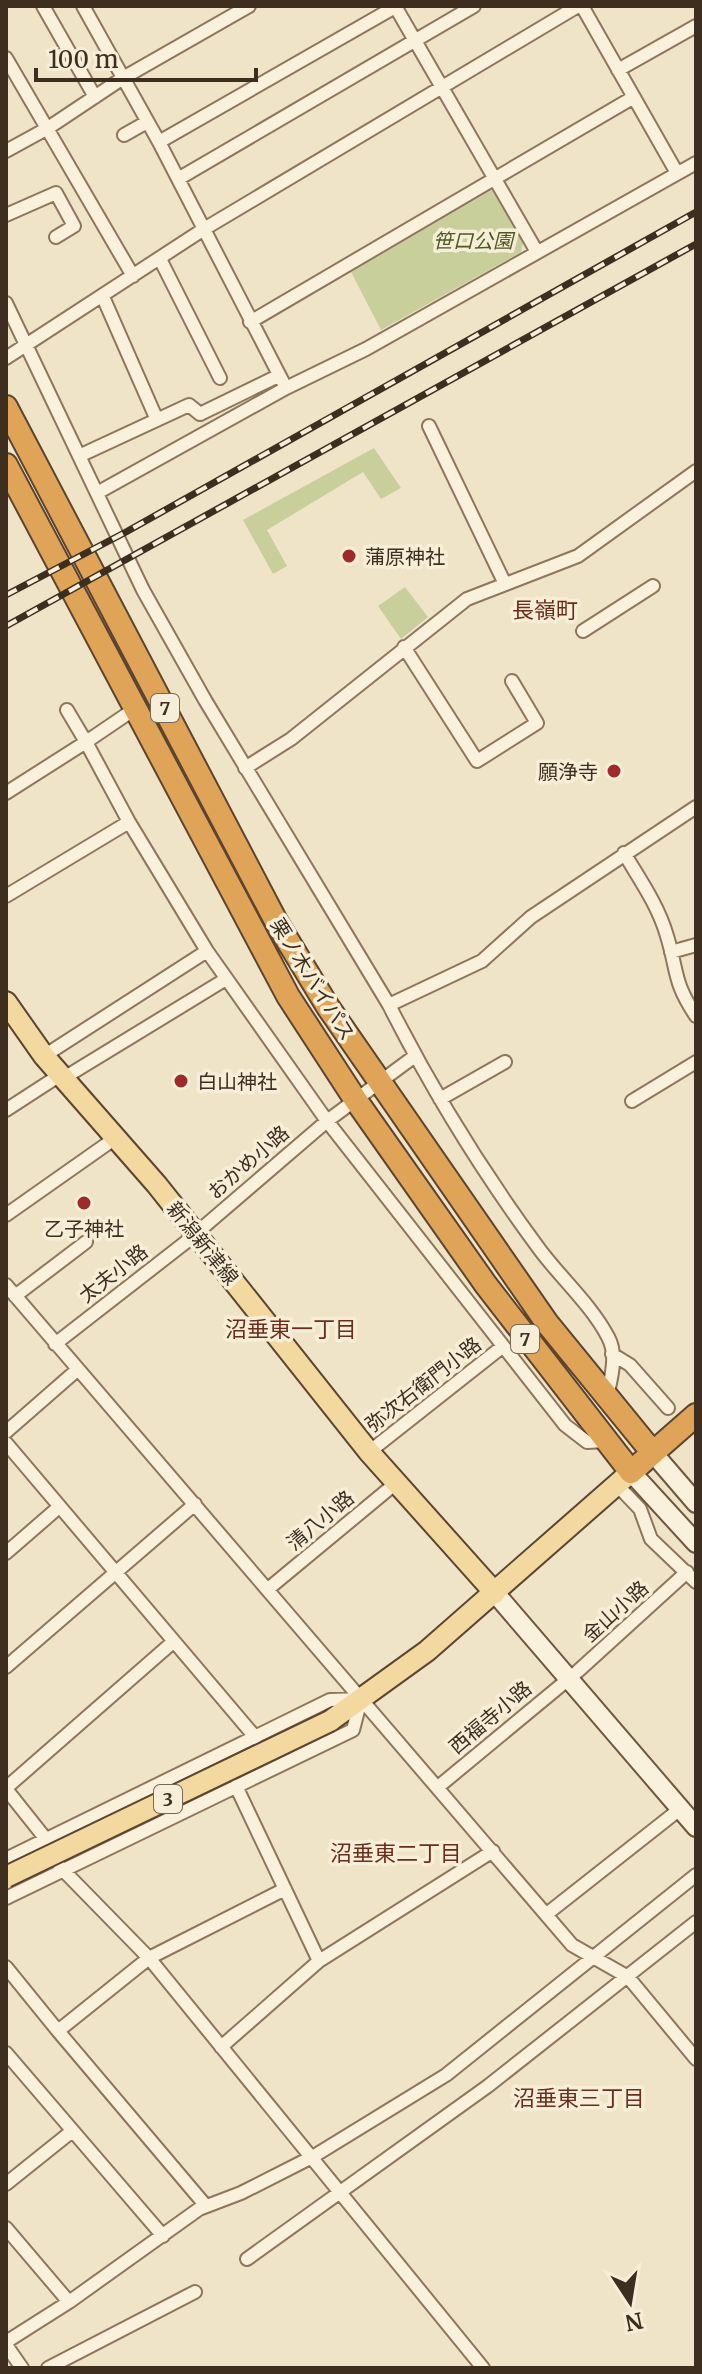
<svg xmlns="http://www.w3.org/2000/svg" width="702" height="2374" viewBox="0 0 702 2374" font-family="Merriweather,'Noto Sans JP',serif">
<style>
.green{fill:#c9cf9b}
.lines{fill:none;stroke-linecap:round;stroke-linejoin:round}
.street-casing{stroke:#8d765c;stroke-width:16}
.secondary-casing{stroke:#6f573f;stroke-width:22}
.primary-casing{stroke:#5b4430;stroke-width:24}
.highway-casing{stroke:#5b4430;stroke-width:26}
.street{stroke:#faf1dc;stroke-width:12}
.secondary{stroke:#faf1dc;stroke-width:18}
.primary{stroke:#f3d9a0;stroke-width:20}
.highway{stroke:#e0a458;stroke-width:22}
.rail-casing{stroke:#3d2e20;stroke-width:7}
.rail{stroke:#f7eed8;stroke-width:4;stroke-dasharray:12;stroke-linecap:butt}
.primary-bridge-casing{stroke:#5b4430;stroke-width:24;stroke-linecap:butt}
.primary-bridge{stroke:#f3d9a0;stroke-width:20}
.poi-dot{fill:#9e2a2b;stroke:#f7eed8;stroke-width:3}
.labels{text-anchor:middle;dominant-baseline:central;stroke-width:7;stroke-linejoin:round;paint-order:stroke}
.shield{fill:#f7eed8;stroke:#756857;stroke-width:2}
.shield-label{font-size:18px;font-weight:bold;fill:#3d2e20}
.park-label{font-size:20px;font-style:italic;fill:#4d5a26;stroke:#f7eed8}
.poi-label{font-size:20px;fill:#3d2e20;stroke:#f7eed8;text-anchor:start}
.street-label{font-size:20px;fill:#3d2e20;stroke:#f7eed8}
.neighbourhood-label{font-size:22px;fill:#6b2e1e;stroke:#f7eed8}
</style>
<rect width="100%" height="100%" fill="#f0e4c8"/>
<path class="green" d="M492,190L523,243L521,252L381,330L351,272Z
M374,448L401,488L381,499L363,472L267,530L287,566L273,574L243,520Z
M405,587L428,617L401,639L378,606Z"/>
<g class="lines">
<g class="street-casing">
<path id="street" d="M43,6L95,97
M83,6L159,142L286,388
M395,6L537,252
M582,6L677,173
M6,58L133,276
M618,70L696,26
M124,135L147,122
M159,142L395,7
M6,151L48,128L123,78L249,6
M178,179L474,6
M6,215L56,193L74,226L56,237
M160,259L220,378
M103,297L157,420
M6,303L143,590L205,700L389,1005C432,1090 483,1173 540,1250C561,1278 592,1306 608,1337C618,1355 611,1378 607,1397
M250,322L634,97
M6,358L204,229L578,6
M429,426L505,584
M79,456L189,405L200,414L278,376
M97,493L286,388L366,349L696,163
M583,631L653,586
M404,647L477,761L537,723L512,681
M245,768L291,739L467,599L578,556L696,471
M6,793L86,742L67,710
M129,822L86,742L136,708
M624,853C640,880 658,905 667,936C678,972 673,982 696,1016
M6,896L129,822L207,951L327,1121L415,1056
M671,952L696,945
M389,1005L482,961L531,917L696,807
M44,1056L207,951
M72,1073L226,979
M440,1099L505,1062
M632,1101L696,1062
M6,1110L60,1075
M6,1215L114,1139
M6,1285L572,1945L628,1977L696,2059
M15,1296L86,1242
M55,1344L186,1242L327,1121L565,1425L587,1442L605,1441
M612,1354L630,1365L668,1408
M6,1432L77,1370
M6,1443L256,1738
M369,1452L502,1347
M617,1485L640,1509L651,1539L696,1582
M6,1553L59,1507
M268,1589L396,1483
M6,1667L195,1504
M438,1787L577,1672L687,1572
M6,1788L173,1642
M6,1789L49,1843
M6,1859L330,1700L361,1699L353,1730L6,1898
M60,1867L149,1958L483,2368
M548,1913L680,1809
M319,1961L493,1851
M6,1967L58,2031L149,1958L285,1889
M58,2031L206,2206
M221,2047L319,1961L236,1786
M6,2053L163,2236
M6,2184L71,2132
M6,2228L69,2302
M247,2259L488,2086L696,1922
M6,2342L69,2302L199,2209L241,2193L314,2156L446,2075L696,1875
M6,2345L22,2368
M48,2368L195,2292"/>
</g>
<g class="secondary-casing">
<path id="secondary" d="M653,1453L696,1503
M631,1472L696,1543
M495,1593L696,1827"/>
</g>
<g class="primary-casing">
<path id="primary" d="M6,1002L44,1056L157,1185L369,1452L495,1593
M330,1721L427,1651L631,1472"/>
</g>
<g class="highway-casing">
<path id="highway" d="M6,407L277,923L328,1007L547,1323L653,1453
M6,465L288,996L355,1099L486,1285L631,1472L696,1415"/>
</g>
<use href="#street" class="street"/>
<use href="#secondary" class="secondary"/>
<use href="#primary" class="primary"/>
<use href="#highway" class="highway"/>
<g class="rail-casing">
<path id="rail" d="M6,595L126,532L696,212
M6,626L696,244"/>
</g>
<use href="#rail" class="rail"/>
<g class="primary-bridge-casing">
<path id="primary-bridge" d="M6,1877L330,1721"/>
</g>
<use href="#primary-bridge" class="primary-bridge"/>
</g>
<g class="poi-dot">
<circle cx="349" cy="556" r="8"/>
<circle cx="614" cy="771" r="8"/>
<circle cx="181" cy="1081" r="8"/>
<circle cx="84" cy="1203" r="8"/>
</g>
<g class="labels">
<g class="shield">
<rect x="151" y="694" width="28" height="28" rx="6"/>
<rect x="511" y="1325" width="28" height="28" rx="6"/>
<rect x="154" y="1785" width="28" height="28" rx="6"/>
</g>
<g class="shield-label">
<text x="165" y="708">7</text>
<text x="525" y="1339">7</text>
<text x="168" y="1799">3</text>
</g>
<g class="park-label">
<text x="473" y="240">笹口公園</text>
</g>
<g class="poi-label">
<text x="365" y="556">蒲原神社</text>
<text x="598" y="771" text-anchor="end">願浄寺</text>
<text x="197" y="1081">白山神社</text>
<text x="84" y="1228" text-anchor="middle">乙子神社</text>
</g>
<g class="street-label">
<text transform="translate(313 979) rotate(58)">栗ノ木バイパス</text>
<text transform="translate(248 1162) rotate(-41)">おかめ小路</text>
<text transform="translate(203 1243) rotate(51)">新潟新津線</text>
<text transform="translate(113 1273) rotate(-38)">太夫小路</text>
<text transform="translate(423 1384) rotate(-38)">弥次右衛門小路</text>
<text transform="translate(320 1520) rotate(-40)">清八小路</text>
<text transform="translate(615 1611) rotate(-42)">金山小路</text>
<text transform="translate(490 1717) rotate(-40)">西福寺小路</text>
</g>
<g class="neighbourhood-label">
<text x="545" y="610">長嶺町</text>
<text x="291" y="1329">沼垂東一丁目</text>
<text x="396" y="1853">沼垂東二丁目</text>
<text x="579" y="2098">沼垂東三丁目</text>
</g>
</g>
<rect width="702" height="2374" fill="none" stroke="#3d2e20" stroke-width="16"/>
<g transform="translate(630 2302) rotate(168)" stroke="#f7eed8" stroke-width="6" paint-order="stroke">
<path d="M0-6L14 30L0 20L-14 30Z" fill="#3d2e20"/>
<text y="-12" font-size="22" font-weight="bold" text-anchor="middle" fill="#3d2e20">N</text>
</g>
<path d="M36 68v12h220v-12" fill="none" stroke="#3d2e20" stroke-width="4"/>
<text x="48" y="68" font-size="24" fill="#3d2e20" stroke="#f7eed8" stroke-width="6" paint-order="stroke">100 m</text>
</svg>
